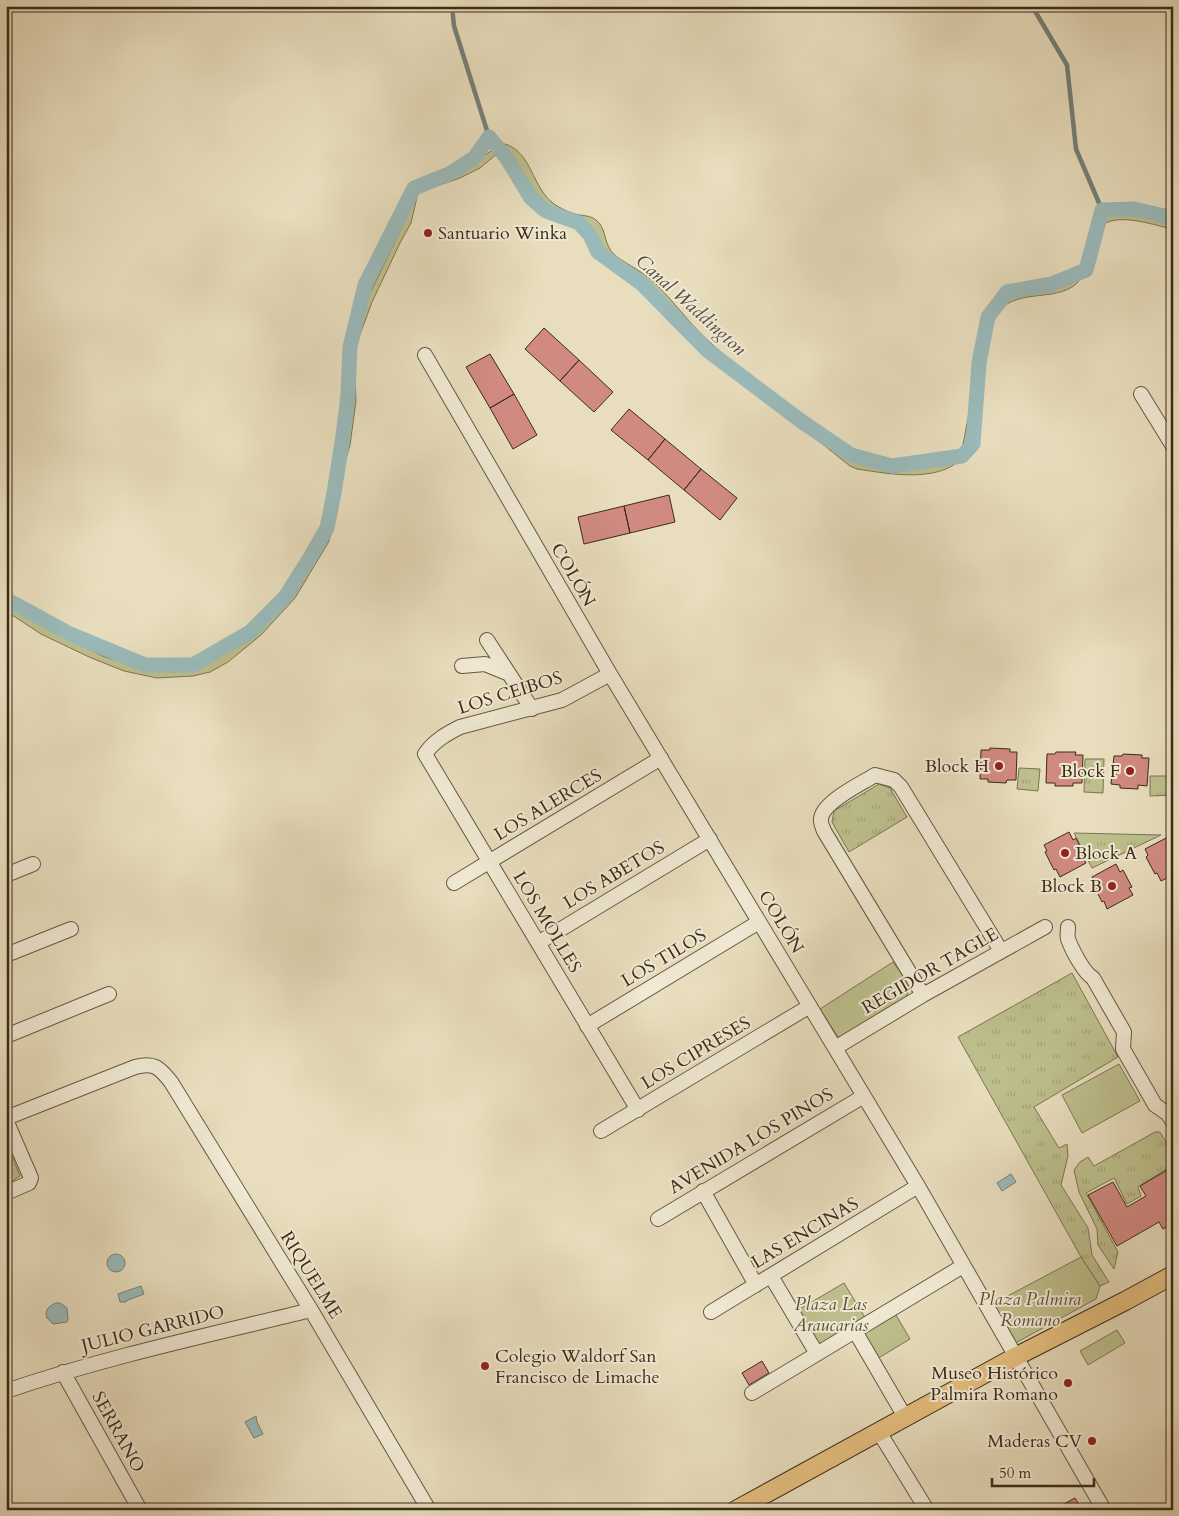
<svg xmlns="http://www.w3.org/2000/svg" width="1179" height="1516" viewBox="0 0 1179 1516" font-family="Cardo,serif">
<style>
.grass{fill:url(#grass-tufts);stroke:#7c7552}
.park{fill:#bdbf8c;stroke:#7c7552}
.water{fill:#9ababa;stroke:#748179}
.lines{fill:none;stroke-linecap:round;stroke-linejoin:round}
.stream{stroke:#748179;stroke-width:4.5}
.canal{stroke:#9ababa;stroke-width:15}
.building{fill:#d18a82;stroke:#3c2b18}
.minor-casing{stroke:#675841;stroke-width:16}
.major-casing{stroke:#3c2b18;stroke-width:20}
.minor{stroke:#f0e9d4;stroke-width:14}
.major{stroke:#e4be7e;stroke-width:18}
.poi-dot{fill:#8f2418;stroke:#f0e9d4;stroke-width:2}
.labels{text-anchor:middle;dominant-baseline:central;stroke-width:4;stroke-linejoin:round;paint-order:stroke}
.poi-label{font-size:18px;fill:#3c2b18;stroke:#f0e9d4;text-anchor:end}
.street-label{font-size:18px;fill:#3c2b18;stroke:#f0e9d4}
.park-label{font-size:18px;font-style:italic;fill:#5c5035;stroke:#f0e9d4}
.water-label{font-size:19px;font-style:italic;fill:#544f40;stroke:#f0e9d4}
</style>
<defs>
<pattern id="grass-tufts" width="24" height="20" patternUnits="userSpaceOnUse" patternTransform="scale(1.25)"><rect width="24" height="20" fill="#bdbf8c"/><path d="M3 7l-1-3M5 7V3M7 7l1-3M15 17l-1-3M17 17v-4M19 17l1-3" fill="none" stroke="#a3a478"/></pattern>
</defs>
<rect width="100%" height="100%" fill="#e8ddbd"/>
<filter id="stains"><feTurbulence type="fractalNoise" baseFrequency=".004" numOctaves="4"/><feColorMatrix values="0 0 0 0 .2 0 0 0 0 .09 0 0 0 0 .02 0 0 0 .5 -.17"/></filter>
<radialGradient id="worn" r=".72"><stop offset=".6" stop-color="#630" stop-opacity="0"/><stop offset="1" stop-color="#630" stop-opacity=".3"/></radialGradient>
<path class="grass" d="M1085,759H1104L1103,793L1084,792Z
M1019,768L1040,769L1038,791L1017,789Z
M1150,776H1173V795L1150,796Z
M879,784L890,788L907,817L849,852L832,822L834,811Z
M1074,833L1161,835L1092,868Z
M1072,973L1118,1057L1034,1107L1059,1148L1067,1144L1068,1156L1061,1185L1088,1228L1092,1255L1109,1282L1100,1286L1081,1257L958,1037Z
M1155,1132H1160L1173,1154V1172L1170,1167L1138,1187L1141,1196L1127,1204L1114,1178L1086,1193L1118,1252L1114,1269L1098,1245L1097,1229L1079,1192L1074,1170L1080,1162L1088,1157L1094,1166Z"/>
<path class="park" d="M505,144C532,152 532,188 554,204C560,208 568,212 575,214C582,216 590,215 596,220C608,229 602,245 616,256C629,266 644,272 656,284C676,304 692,327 713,345C756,385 803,419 848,457C868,468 930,473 951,461C956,458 959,454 962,450L986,323C1003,277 1044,300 1073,278C1090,265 1084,238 1095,222C1097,219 1101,216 1103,213L1122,212L1173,221V227L1168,228C1151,224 1114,212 1101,227C1096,244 1092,266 1080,280C1060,304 1019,287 999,311C996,314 994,320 992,324L967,452C945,485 890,474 857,469L850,466L734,374L706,348L641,279L603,254L593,229L585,225L571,223L552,211L534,192L513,158L503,151L498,153L480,168L460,178L440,185L424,187L418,193L411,223L400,243L372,302L354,351L356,401L350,445L344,466L333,529L328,543L295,598L261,635L228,662L210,672L193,676L157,678L124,671L89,657L41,634L6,611V602L53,632L105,657L148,670L174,672L212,662L228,651L266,617L303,572L313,557L322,539L347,428L349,402L350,344L359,316L402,227L408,209L410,190L418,181C434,178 450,176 464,169C479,161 490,149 505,144Z
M893,962C901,974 915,987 904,1000L842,1038L838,1037L820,1009Z
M1119,1064L1140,1101L1082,1133L1062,1095Z
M6,1141L20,1176L11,1182L6,1172Z
M1081,1257L1100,1286L1096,1299L1010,1346L987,1307Z
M844,1283L872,1329L896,1315L910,1339L877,1359L856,1324L819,1345L798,1310Z
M1117,1330L1125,1343L1088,1365L1080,1351Z"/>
<path class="water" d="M1011,1174L1016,1182L1002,1191L997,1183Z
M107 1263a9 9 0 1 1 18 0a9 9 0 1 1-18 0Z
M141,1286L144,1294L128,1300L126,1302H120L118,1294Z
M56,1303H60L67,1308L68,1320L67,1322L53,1324L47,1318C44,1310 49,1306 56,1303Z
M256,1416L257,1422L263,1434L254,1438L245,1422Z"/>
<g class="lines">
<path class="stream" d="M452,6L454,26L489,137
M1032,6L1067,65L1076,149L1102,210"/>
<path class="canal" d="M6,599L70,634L145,665H193L250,632L285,597L308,561L327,528L334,493L343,436L348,395L350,347L365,285L414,188L449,174L474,158L489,137L506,157L531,198L546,211L579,223L590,235L598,252L642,284L707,350L801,421L851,455L892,466L962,456L973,444L979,363L988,317L1007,292L1052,284L1086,270L1102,210L1134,209L1173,218"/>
</g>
<path class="building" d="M544,328L579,360L560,381L525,349Z
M490,354L514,394L490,408L466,367Z
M579,360L613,392L594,412L560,381Z
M514,394L537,435L513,449L490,408Z
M629,409L665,439L648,460L611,430Z
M665,439L701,469L684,490L648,460Z
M701,469L737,498L720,520L684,490Z
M669,495L675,522L630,533L624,506Z
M624,506L630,533L584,544L578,517Z
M990,748L1010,749V752H1017L1016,780H1007L1006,783L988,782V779H980L981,750H990Z
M1056,752H1076L1075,755H1083L1082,783H1073V786H1055V783H1046L1047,754H1055Z
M1123,754L1142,755V758H1149L1147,786L1138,785V789L1120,788V785L1111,784L1114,756H1122Z
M1069,832L1073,840L1076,838L1084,855L1082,856L1086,863L1060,877L1056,869L1054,870L1045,852L1047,851L1044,845Z
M1170,836L1173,842V875L1161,881L1157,873L1155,874L1146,857L1148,855L1145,849Z
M1116,864L1120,872L1123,870L1132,887L1129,888L1133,895L1107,909L1104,901L1102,902L1093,884L1095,883L1092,877Z
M1169,1169L1173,1175V1223L1163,1229L1159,1222L1117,1246L1088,1195L1113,1182L1127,1207L1146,1196L1140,1186Z
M762,1361L769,1373L749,1385L742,1373Z
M1075,1498L1082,1510H1053Z"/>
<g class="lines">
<g class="minor-casing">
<path id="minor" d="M425,355L610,674L918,1186L1104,1510
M1141,394L1173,446
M487,640L532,709
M462,666L485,664L507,673
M610,674L562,700L460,727C446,734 434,741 425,754L638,1110
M6,875L33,864
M454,883L661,758
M1068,927C1068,931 1067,936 1068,939C1072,950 1084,973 1093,978L1124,1032L1123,1049L1155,1105L1168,1114L1173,1122
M538,943L710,839
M6,955L71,929
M923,995L824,831C823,828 820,823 821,819C822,802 861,784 875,775L894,780L901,787L1001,951
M587,1026L759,922
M6,1036L109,994
M835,1048L923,995L1045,927
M6,1118L135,1067C154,1062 159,1067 171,1082L311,1310L429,1510
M6,1120L31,1178L29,1183L6,1193
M601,1131L810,1006
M703,1191L756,1285
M658,1219L864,1096
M771,1276L817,1354
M711,1312L918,1186
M855,1331L905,1417
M63,1372L140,1510
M6,1391C106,1357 209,1335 311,1310
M752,1393L963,1266
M879,1432L927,1510"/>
</g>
<g class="major-casing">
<path id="major" d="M736,1510L1017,1356L1125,1301L1173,1275"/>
</g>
<use href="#minor" class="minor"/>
<use href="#major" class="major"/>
</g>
<g class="poi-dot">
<circle cx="428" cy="233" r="5"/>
<circle cx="999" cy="766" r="5"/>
<circle cx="1130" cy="771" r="5"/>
<circle cx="1065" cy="853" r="5"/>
<circle cx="1112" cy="886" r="5"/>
<circle cx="485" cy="1366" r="5"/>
<circle cx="1068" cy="1383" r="5"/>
<circle cx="1092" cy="1441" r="5"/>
</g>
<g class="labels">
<g class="poi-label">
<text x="438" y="233" text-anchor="start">Santuario Winka</text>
<text x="989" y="766">Block H</text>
<text x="1120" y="771">Block F</text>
<text x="1075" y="853" text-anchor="start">Block A</text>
<text x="1102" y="886">Block B</text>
<text x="495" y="1356" text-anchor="start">Colegio Waldorf San<tspan x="495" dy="21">Francisco de Limache</tspan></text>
<text x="1058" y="1373">Museo Histórico<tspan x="1058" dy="21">Palmira Romano</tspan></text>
<text x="1082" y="1441">Maderas CV</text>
</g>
<g class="street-label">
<text transform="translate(573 575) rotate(60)">COLÓN</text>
<text transform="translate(510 693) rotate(-17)">LOS CEIBOS</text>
<text transform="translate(548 805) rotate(-31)">LOS ALERCES</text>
<text transform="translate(614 875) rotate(-31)">LOS ABETOS</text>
<text transform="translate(547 922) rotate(59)">LOS MOLLES</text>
<text transform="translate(781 922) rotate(59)">COLÓN</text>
<text transform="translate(664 958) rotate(-31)">LOS TILOS</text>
<text transform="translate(930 971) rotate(-30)">REGIDOR TAGLE</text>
<text transform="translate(696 1053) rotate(-31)">LOS CIPRESES</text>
<text transform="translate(751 1141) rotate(-31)">AVENIDA LOS PINOS</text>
<text transform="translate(805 1233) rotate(-31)">LAS ENCINAS</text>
<text transform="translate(311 1275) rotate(58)">RIQUELME</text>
<text transform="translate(153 1329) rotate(-14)">JULIO GARRIDO</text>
<text transform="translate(118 1432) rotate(61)">SERRANO</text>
</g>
<g class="park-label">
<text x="1030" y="1299">Plaza Palmira<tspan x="1030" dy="21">Romano</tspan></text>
<text x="831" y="1304">Plaza Las<tspan x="831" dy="21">Araucarias</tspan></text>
</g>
<g class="water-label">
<text transform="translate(691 305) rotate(42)">Canal Waddington</text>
</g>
</g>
<rect width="1179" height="1516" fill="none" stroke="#e8ddbd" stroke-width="25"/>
<rect x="8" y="8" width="1164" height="1501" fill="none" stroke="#3c2b18" stroke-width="2.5"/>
<rect x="12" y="12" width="1154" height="1491" fill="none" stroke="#3c2b18"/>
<path d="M992 1478v8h102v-8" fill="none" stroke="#3c2b18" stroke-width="2.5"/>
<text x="999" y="1478" font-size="15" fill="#3c2b18" stroke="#f0e9d4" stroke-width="4" paint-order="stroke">50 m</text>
<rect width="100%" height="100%" filter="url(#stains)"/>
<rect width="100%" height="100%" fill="url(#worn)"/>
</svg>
